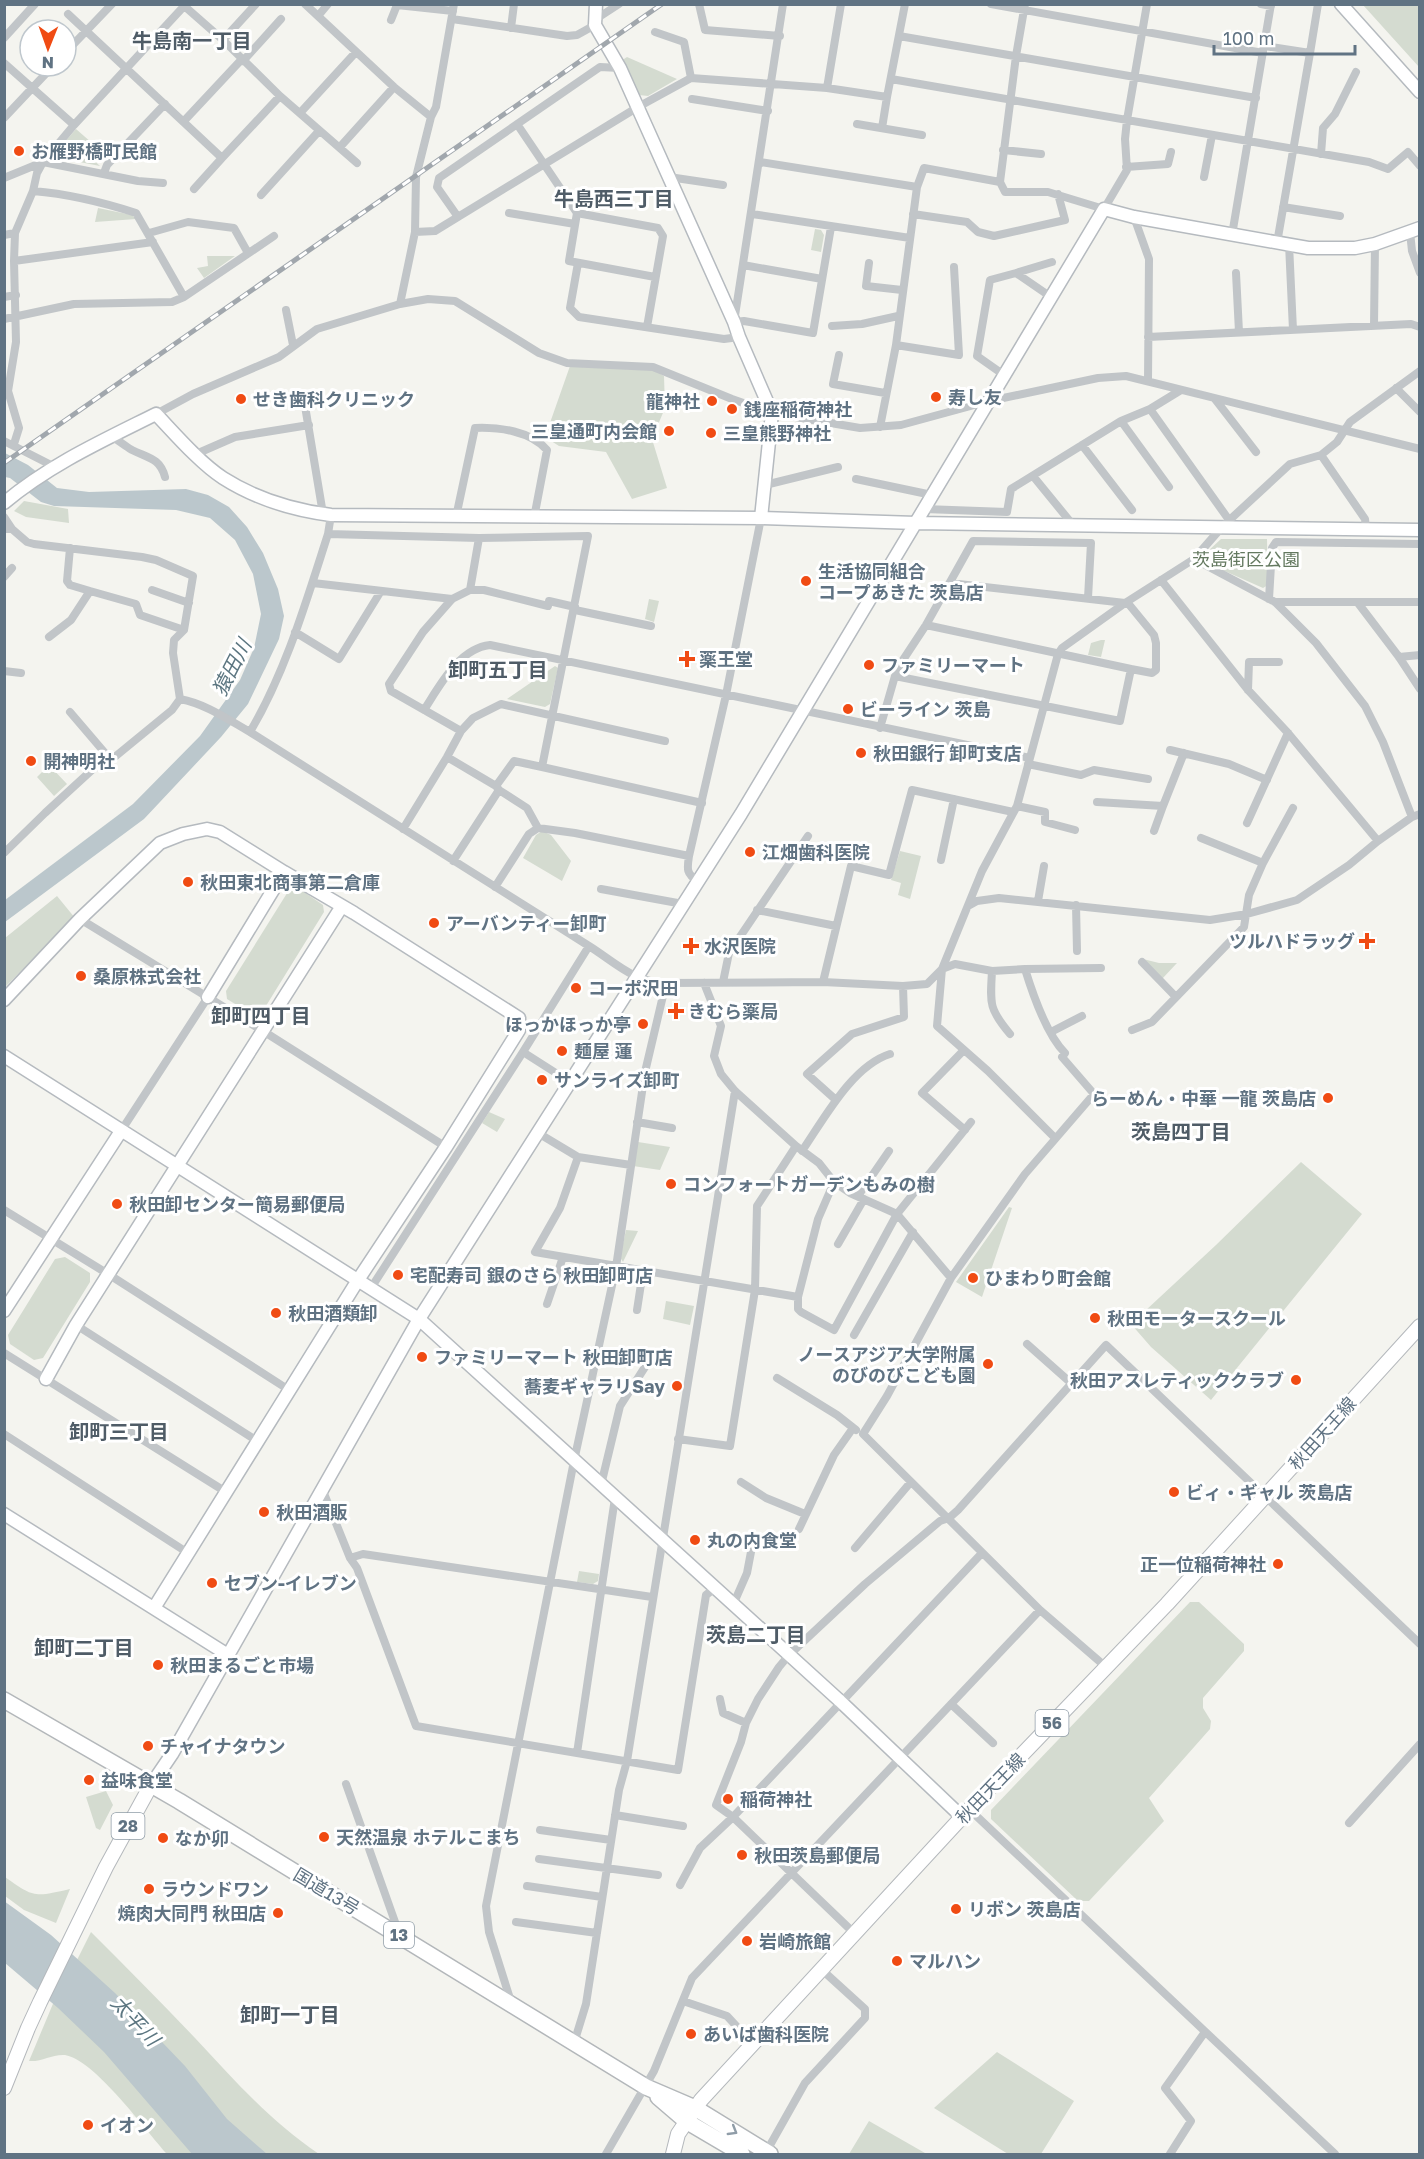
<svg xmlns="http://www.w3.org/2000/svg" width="1424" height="2159" viewBox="0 0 1424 2159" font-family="'Golos Text','Noto Sans JP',sans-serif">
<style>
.green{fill:#d4dbd0}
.water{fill:#bbc7cc}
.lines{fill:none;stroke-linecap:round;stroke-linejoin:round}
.secondary-casing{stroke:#b5babf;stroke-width:15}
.primary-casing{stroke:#b4b8bc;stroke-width:16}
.highway-casing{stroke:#b3b7ba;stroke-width:18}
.street{stroke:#c1c5c8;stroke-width:8}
.secondary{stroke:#fff;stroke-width:12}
.primary{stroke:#fff;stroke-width:14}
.highway{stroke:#fff;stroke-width:15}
.rail-casing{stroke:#a1a7ad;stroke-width:5}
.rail{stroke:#fff;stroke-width:3;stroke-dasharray:9;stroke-linecap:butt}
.oneway{stroke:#909da8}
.poi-dot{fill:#f04b13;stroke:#fff;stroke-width:2}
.labels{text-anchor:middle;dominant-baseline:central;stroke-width:6;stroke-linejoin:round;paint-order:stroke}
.shield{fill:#fff;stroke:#909da8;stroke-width:1.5}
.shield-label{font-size:16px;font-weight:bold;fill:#607383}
.poi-label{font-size:18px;font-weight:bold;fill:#607383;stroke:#fff;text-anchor:start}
.park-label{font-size:18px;fill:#647960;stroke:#fff}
.street-label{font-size:18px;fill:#607383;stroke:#fff}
.neighbourhood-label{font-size:20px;font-weight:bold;fill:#4f5c67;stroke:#fff}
.water-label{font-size:20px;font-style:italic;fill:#5c7681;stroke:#fff}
</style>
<rect width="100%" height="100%" fill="#f4f4ef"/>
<path class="green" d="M1363,5H1419V67Z
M627,57L677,79L648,96L639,95L621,61Z
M76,129L92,143L85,152L100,166L59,158L57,151Z
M98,208L132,215L136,219L95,222Z
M815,229L821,230L824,235L821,252L811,250Z
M207,256H235L204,278L197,268L208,266Z
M570,366L653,370L664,376L665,408L652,439L667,488L632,499L606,452L559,446L545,437Z
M24,501L68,509L69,523L26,517L14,511Z
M1221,539H1267L1268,585L1263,588L1211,565L1207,552Z
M649,599L659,601L654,622L645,619Z
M1101,640H1105L1101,657L1088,655L1091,643Z
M555,666L558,668L550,704L545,707L507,699Z
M49,765L67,784L54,796L37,777Z
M542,831L551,835L571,861L562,881L523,858L536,835Z
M900,851L921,856L910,899L898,895L901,883L891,880Z
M298,888L323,905L324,912L261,1014L253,1015L227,999L226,991L289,890Z
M57,896L75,918L5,987V938Z
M1143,959L1159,963H1177L1162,979Z
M489,1112L505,1119L497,1132L482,1123Z
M638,1142L670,1147L660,1170L633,1166Z
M1301,1162L1362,1214L1211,1400L1151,1347L1131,1324L1216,1245Z
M1009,1207L1012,1208L982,1297L956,1282Z
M626,1230L638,1231L623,1262L620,1257Z
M65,1257L90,1273V1282L43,1358L34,1360L10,1344L8,1335L55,1259Z
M666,1301L694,1306L690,1325L663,1319Z
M579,1571L599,1574L598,1581L593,1584L577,1582Z
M1190,1602H1199L1244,1644V1651L1203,1698V1708L1211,1721L1210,1729L1149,1798L1164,1821L1089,1901H1078L991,1819V1810Z
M106,1791L113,1805L100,1830L96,1828L86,1797Z
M5,1877C34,1898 35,1897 70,1889L56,1923L24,1910L5,1896Z
M91,1932C126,1967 161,2002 195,2038C235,2081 270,2121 319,2154H259L77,1960Z
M55,1999L140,2086L195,2154H167C146,2131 95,2060 65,2055C52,2054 42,2062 29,2061Z
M997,2052L1074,2101L1041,2154H1008L934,2108Z
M869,2121L925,2153V2154H849Z"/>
<path class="water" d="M5,453L28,465L57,488L89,492L186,489L208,495L229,507L247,527L263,553L278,589L284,616L279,639L248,704L221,737L144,819L5,922V900L133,804L200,736L240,680L254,648L261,614L253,574L235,540L210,518L176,510L54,506L41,502L10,478L5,477Z
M4,1901L51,1935L115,1993L185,2066L227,2119L267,2154H192L104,2052L58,2008L5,1963Z"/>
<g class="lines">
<g class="secondary-casing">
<path id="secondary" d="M596,4L595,25L620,68L734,322L739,337L772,413L761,518
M1341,4L1420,92
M4,503C49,465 104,440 156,414C175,434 200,463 223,478C256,499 292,510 331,515L761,518L916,523L1420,530
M208,997L284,872
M4,1000L80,919L160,843L183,834L207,829L220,832L284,872L354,913L519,1018V1030L446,1147L358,1280L154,1608
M4,1056L419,1319L840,1701L962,1817
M4,1311L121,1131
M46,1379L76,1325L342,906
M4,1514L228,1655
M151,1785L172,1754L419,1319L741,814L1104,209L1134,217L1308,248H1355L1375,244L1420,228"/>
</g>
<g class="primary-casing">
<path id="primary" d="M4,2088L28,2028L40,2002L106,1867L151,1785
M673,2154L678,2134L701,2100L962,1817L1167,1604L1420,1326"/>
</g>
<g class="highway-casing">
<path id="highway" d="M4,1700L179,1801L646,2087L695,2108L770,2154
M658,2097L686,2121L742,2154"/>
</g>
<path class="street" d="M182,4L223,40L280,96L357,163
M305,4L394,87L431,117
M699,4L705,30L780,36
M783,4L734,322L744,321L813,333L831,227
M991,4L1263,53
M1261,4L1271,6
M68,14L222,158L280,96
M318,16L328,4
M452,19L567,36L577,35L595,25
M596,19L619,4
M391,20L397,5L453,11
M511,28L514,4
M655,32L684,42L691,78
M899,36L1256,98
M4,38L35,4
M223,40L256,4
M1265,46L1310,53L1277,243
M66,52L112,4
M1310,53L1318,4
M243,61L281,19
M4,63L74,125
M891,79L1369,162L1388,169L1408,152L1420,166
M827,88L841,4
M692,99L768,111
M300,113L356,52
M4,118L53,66
M184,121L242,59
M517,124L577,213L658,228L663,236L647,327
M857,124L922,135
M882,128L887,97
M340,147L394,87
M1003,150L1041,154
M1321,154L1323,128L1335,114L1356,72
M760,162L917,187
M1126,167L1168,164L1171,152
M104,173L107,165L165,104
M669,177L723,185
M1204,177L1212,135
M4,178L43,162L138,181L163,183
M1000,182L1016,56L1025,4
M194,189L222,158
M33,191C69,194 102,202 136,213L184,297
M261,195L319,131
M1283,207L1340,216
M509,213L575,224
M577,213L569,261L655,277
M752,214L910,238
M913,214L967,222L978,232L994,236L1065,220L1058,194
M458,217L437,187L439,178L600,67L620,68
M1134,217L1149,259L1148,381
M415,232L435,231L638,107L691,78L827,88L887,97L905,4
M1410,232L1412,251L1420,273
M149,233L188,222L234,228L248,253
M4,235L15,233
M1232,235L1271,4
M1289,244L1293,330
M14,261L153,242
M578,263L570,308L579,317L724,339L739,337
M869,263L866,286L902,290
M743,265L822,279
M1016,273L1052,262
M1236,273L1239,332
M4,297L16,295
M400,304L415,232L416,177L431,117L436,107L454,4
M286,310L293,345
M4,319L74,304L172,302L184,297L274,236
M832,326L862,324L898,316
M1374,326L1375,244
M1148,337L1411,324L1420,327
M896,345L959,355L954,267
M839,355L833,384L885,393
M1004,375L977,356L990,280L1016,273L1051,297
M1396,388L1420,412
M1215,399L1256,452
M304,400L323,514
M1150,409L1229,520
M156,414L193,394L279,357L317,329L400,304L428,299L455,301L539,353L567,363L653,367L732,399L772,413L860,428L901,425L989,401L1098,378L1126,376L1420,449
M1121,421L1169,487
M880,427L896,345L917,187L924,168L1000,182L1005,192H1048L1104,209L1127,170L1125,139L1127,120L1147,4
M111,436C118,440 125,446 132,450C148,458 160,458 165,477
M4,441L55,467
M14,444L19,428L8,391L16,342L14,261L15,233L33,191L37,173L43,162L74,125L186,4
M1082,445L1132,510
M196,454L235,437L309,425
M1321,455L1365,519L1366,529
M1033,476L1073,525
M856,479L932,495
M765,485L838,467
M924,509L1007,512L1011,489L1121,421L1150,409L1181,390
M4,517L12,529
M456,517L475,428C499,427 531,431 547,450L534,518
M4,529H12L27,542L34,544L142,557L156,560L193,576L184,630L174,640L173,653L180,699L172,710L111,760L93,769L45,813L4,853
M328,534L479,538L470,590L452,599L423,632L389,684L391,691L461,731
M479,538L588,536L542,767L702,803
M70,548L67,581L70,585L90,591
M1194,559L1275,602L1316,643L1365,706L1383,742L1412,817
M4,577L12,568
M1161,580L1248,690L1288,733L1378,841
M313,583L452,599
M950,583L1125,603
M152,590L189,603
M470,590H484L548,606L549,601L575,607
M1269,599L1272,548L1276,542L1420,544
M1127,602L1154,635L1156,643V670L1152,673L1131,669
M1275,602H1420
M1358,603L1399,657L1420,689
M575,610L651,626
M295,632L339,659L381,591
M49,637L71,620L90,591L136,604L140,615L184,630
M1399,657L1420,655
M4,671L21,673
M895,676L1120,721L1131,669L926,625
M1248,690L1249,662H1279
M180,699C206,704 227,719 250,732L589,946C616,963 633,982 666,983L823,982L903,986L927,984L942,969L982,871L1017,806L1058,654L1062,648L1125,603L1194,559L1222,527L1290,464L1321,455L1337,442L1350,422L1420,371
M424,710C439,687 459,648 490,645L1030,758
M70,712L111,760
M880,728L897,669L926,625L973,541L1091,543L1088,598
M250,732C286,671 306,602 328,534L331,515
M1170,750L1229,764L1267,780
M447,757L496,786L499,790L527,808L538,828
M1028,764L1081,775L1094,770L1148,779
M496,786L514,761L542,767
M1097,802L1163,806L1184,753
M1017,806L1045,812V822L1075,830
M1247,823L1288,733
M403,829L447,757L461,731L473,718L501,704L665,741
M1154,831L1163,806
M1201,838L1263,863
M941,860L954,799
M453,861L499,790
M698,881C686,874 687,869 689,856L726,695L761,518
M495,887L529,834L538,828L575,833L689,856
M601,889L683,904
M1038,901L1044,866
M1076,905L1077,951
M968,906L977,901L999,898L1210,920L1247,914L1297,900L1349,865L1378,841L1412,817L1420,814
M757,910L836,926
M80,919L263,1031L446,1147
M1142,962L1175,996
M1025,969L1101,968
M992,971C990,1004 989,1009 1010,1034
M723,982L729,953L808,836
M823,982L851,866L889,875L912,790L1013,812
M704,983L721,1026L714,1056L721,1074L735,1091L796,1146L819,1163L834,1182L850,1193L897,1214L951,1278
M1132,1030L1152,1022L1244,927L1249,895L1263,863L1293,808
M1051,1032L1082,1016
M964,1050L922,1093L965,1130
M523,1052L570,1082
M836,1100L807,1074L852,1034L904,1017L903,986
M637,1122L672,1128
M121,1131L208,997
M538,1133L578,1157L560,1208L535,1252L798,1297L818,1219L834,1182
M1055,1138L988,1071L937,1026L942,969L955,964L992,971L1025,969C1033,995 1046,1034 1065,1053L1062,1057L1094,1094L1025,1174L951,1278L887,1396L863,1434L1040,1610L1106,1667
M802,1151C824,1119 852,1066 890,1054
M578,1157L631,1165
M858,1196L889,1151
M4,1210L108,1274L289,1390
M838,1244L864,1199
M371,1288L523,1052L589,946
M798,1297V1309L801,1312L834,1330L897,1214L971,1122
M547,1304L563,1257
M637,1310L643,1271
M76,1325L257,1441
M854,1335L913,1232
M1027,1344L1071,1383
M4,1353L226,1492
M777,1378L837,1415L856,1430
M4,1434L188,1553
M678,1439L730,1446L755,1290L757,1206L796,1146
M741,1482L766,1498L805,1514
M601,1485L620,1406L645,1367
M323,1491L350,1558L357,1568L416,1726L678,1770L706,1595L715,1588
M799,1529L834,1455L853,1428
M855,1548L910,1483
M350,1558L363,1554L652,1597
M733,1605L747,1573L754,1536
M720,1699L723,1713L746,1723
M951,1704L993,1743
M577,1753L615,1498
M346,1784L400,1936
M969,1809L1335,2154
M615,1815L683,1826
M1349,1823L1420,1744
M540,1830L611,1840
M539,1859L658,1875
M680,1885L700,1848L733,1817L982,1553
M527,1886L602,1897
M516,1922L597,1933
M854,1933L733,1817L716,1805L741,1742L746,1723L758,1699L779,1667L789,1655L865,1584L940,1521L949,1518L958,1510L1106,1345L1420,1644
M683,2001L727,2016L753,2044
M512,2005L489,1932L486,1906L574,1461L616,1267L645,1072L666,983
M574,2043L586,2004L619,1790L627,1761L735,1091
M606,2154L654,2071L692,1978L1040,1610
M765,2154L805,2083L865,2018V2009L821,1969
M1170,2154L1191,2121L1165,2088L1205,2032"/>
<use href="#secondary" class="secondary"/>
<use href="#primary" class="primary"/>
<use href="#highway" class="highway"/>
<g class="rail-casing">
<path id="rail" d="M4,463L662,4"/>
</g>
<use href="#rail" class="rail"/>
</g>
<defs><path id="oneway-chevron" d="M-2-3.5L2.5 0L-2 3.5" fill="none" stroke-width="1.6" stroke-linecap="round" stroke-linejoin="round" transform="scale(1.5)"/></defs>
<use class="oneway" href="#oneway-chevron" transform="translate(733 2131) rotate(31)"/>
<g class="poi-dot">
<circle cx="19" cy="151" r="6"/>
<circle cx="936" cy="397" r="6"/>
<circle cx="241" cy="399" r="6"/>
<circle cx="712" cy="401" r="6"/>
<circle cx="732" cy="409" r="6"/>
<circle cx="669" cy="431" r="6"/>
<circle cx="711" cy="433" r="6"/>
<circle cx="806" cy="581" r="6"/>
<path d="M684 650h6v6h6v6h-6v6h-6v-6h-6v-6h6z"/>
<circle cx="869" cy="665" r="6"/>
<circle cx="848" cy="709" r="6"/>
<circle cx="861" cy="753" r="6"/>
<circle cx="31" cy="761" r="6"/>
<circle cx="750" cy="852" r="6"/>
<circle cx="188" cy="882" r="6"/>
<circle cx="434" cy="923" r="6"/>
<path d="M1364 932h6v6h6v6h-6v6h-6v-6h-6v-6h6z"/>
<path d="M688 937h6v6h6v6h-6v6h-6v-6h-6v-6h6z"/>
<circle cx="81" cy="976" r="6"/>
<circle cx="576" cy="988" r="6"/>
<path d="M673 1002h6v6h6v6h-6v6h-6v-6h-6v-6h6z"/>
<circle cx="643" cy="1024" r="6"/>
<circle cx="562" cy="1051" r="6"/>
<circle cx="542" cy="1080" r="6"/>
<circle cx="1328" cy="1098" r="6"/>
<circle cx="671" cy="1184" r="6"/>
<circle cx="117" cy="1204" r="6"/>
<circle cx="398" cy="1275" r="6"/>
<circle cx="973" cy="1278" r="6"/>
<circle cx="276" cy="1313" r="6"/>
<circle cx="1095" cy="1318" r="6"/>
<circle cx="422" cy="1357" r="6"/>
<circle cx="988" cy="1364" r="6"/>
<circle cx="1296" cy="1380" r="6"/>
<circle cx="677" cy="1386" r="6"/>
<circle cx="1174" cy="1492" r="6"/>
<circle cx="264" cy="1512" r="6"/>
<circle cx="695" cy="1540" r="6"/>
<circle cx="1278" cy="1564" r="6"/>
<circle cx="212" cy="1583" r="6"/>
<circle cx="158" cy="1665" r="6"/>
<circle cx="148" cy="1746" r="6"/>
<circle cx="89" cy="1780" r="6"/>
<circle cx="728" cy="1799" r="6"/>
<circle cx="324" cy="1837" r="6"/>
<circle cx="163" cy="1838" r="6"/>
<circle cx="742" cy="1855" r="6"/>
<circle cx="149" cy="1889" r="6"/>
<circle cx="956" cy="1909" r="6"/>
<circle cx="278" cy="1913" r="6"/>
<circle cx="747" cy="1941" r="6"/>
<circle cx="897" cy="1961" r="6"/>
<circle cx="691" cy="2034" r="6"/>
<circle cx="88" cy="2125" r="6"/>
</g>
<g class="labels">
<g class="shield">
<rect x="1035.5" y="1710" width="33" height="26" rx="4.5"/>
<rect x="111.5" y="1813" width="33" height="26" rx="4.5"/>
<rect x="384" y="1922" width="30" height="26" rx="4.5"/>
</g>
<g class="shield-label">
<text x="1052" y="1723">56</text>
<text x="128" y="1826">28</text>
<text x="399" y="1935">13</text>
</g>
<g class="poi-label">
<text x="31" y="151">お雁野橋町民館</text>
<text x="948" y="397">寿し友</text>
<text x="253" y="399">せき歯科クリニック</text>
<text x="700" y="401" text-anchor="end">龍神社</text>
<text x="744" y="409">銭座稲荷神社</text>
<text x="657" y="431" text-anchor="end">三皇通町内会館</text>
<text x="723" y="433">三皇熊野神社</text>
<text x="818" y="571">生活協同組合<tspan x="818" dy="21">コープあきた 茨島店</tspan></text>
<text x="699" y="659">薬王堂</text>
<text x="881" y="665">ファミリーマート</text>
<text x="860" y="709">ビーライン 茨島</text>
<text x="873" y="753">秋田銀行 卸町支店</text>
<text x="43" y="761">開神明社</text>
<text x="762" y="852">江畑歯科医院</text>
<text x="200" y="882">秋田東北商事第二倉庫</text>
<text x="446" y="923">アーバンティー卸町</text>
<text x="1355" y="941" text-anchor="end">ツルハドラッグ</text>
<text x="704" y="946">水沢医院</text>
<text x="93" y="976">桑原株式会社</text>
<text x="588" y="988">コーポ沢田</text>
<text x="688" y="1011">きむら薬局</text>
<text x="631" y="1024" text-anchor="end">ほっかほっか亭</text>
<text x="574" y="1051">麺屋 蓮</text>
<text x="554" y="1080">サンライズ卸町</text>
<text x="1316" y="1098" text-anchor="end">らーめん・中華 一龍 茨島店</text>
<text x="683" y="1184">コンフォートガーデンもみの樹</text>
<text x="129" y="1204">秋田卸センター簡易郵便局</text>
<text x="410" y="1275">宅配寿司 銀のさら 秋田卸町店</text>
<text x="985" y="1278">ひまわり町会館</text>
<text x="288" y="1313">秋田酒類卸</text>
<text x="1107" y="1318">秋田モータースクール</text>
<text x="976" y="1354" text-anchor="end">ノースアジア大学附属<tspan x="976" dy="21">のびのびこども園</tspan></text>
<text x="434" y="1357">ファミリーマート 秋田卸町店</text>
<text x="1284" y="1380" text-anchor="end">秋田アスレティッククラブ</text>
<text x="665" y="1386" text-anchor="end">蕎麦ギャラリSay</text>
<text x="1186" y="1492">ビィ・ギャル 茨島店</text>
<text x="276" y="1512">秋田酒販</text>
<text x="707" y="1540">丸の内食堂</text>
<text x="1266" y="1564" text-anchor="end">正一位稲荷神社</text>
<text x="224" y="1583">セブン-イレブン</text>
<text x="170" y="1665">秋田まるごと市場</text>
<text x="160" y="1746">チャイナタウン</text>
<text x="101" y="1780">益味食堂</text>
<text x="740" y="1799">稲荷神社</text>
<text x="336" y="1837">天然温泉 ホテルこまち</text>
<text x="175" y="1838">なか卯</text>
<text x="754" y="1855">秋田茨島郵便局</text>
<text x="161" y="1889">ラウンドワン</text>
<text x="968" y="1909">リボン 茨島店</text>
<text x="266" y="1913" text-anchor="end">焼肉大同門 秋田店</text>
<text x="759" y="1941">岩崎旅館</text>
<text x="909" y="1961">マルハン</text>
<text x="703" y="2034">あいば歯科医院</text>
<text x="100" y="2125">イオン</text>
</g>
<g class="park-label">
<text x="1246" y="559">茨島街区公園</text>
</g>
<g class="street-label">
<text transform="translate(1322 1433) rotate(-48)">秋田天王線</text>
<text transform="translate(990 1788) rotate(-46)">秋田天王線</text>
<text transform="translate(327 1891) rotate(31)">国道13号</text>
</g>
<g class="neighbourhood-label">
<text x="192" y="40">牛島南一丁目</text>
<text x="614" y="198">牛島西三丁目</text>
<text x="498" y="669">卸町五丁目</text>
<text x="261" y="1015">卸町四丁目</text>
<text x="1181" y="1131">茨島四丁目</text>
<text x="119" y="1431">卸町三丁目</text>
<text x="756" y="1634">茨島二丁目</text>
<text x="84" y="1647">卸町二丁目</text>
<text x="290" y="2014">卸町一丁目</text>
</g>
<g class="water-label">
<text transform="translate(231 667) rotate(-63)">猿田川</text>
<text transform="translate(136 2020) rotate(47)">太平川</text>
</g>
</g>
<rect width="1424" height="2159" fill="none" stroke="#607383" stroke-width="12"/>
<g transform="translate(48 48) rotate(181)"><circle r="28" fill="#ffffff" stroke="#bfc7cd" stroke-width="1.5"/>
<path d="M0-4.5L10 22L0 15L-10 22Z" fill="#f04b13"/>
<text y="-9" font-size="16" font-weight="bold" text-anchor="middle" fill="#607383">N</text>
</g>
<path d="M1214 45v9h141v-9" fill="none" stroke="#607383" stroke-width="3"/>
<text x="1223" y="45" font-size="18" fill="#607383" stroke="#ffffff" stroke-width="4.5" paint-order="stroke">100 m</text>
</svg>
